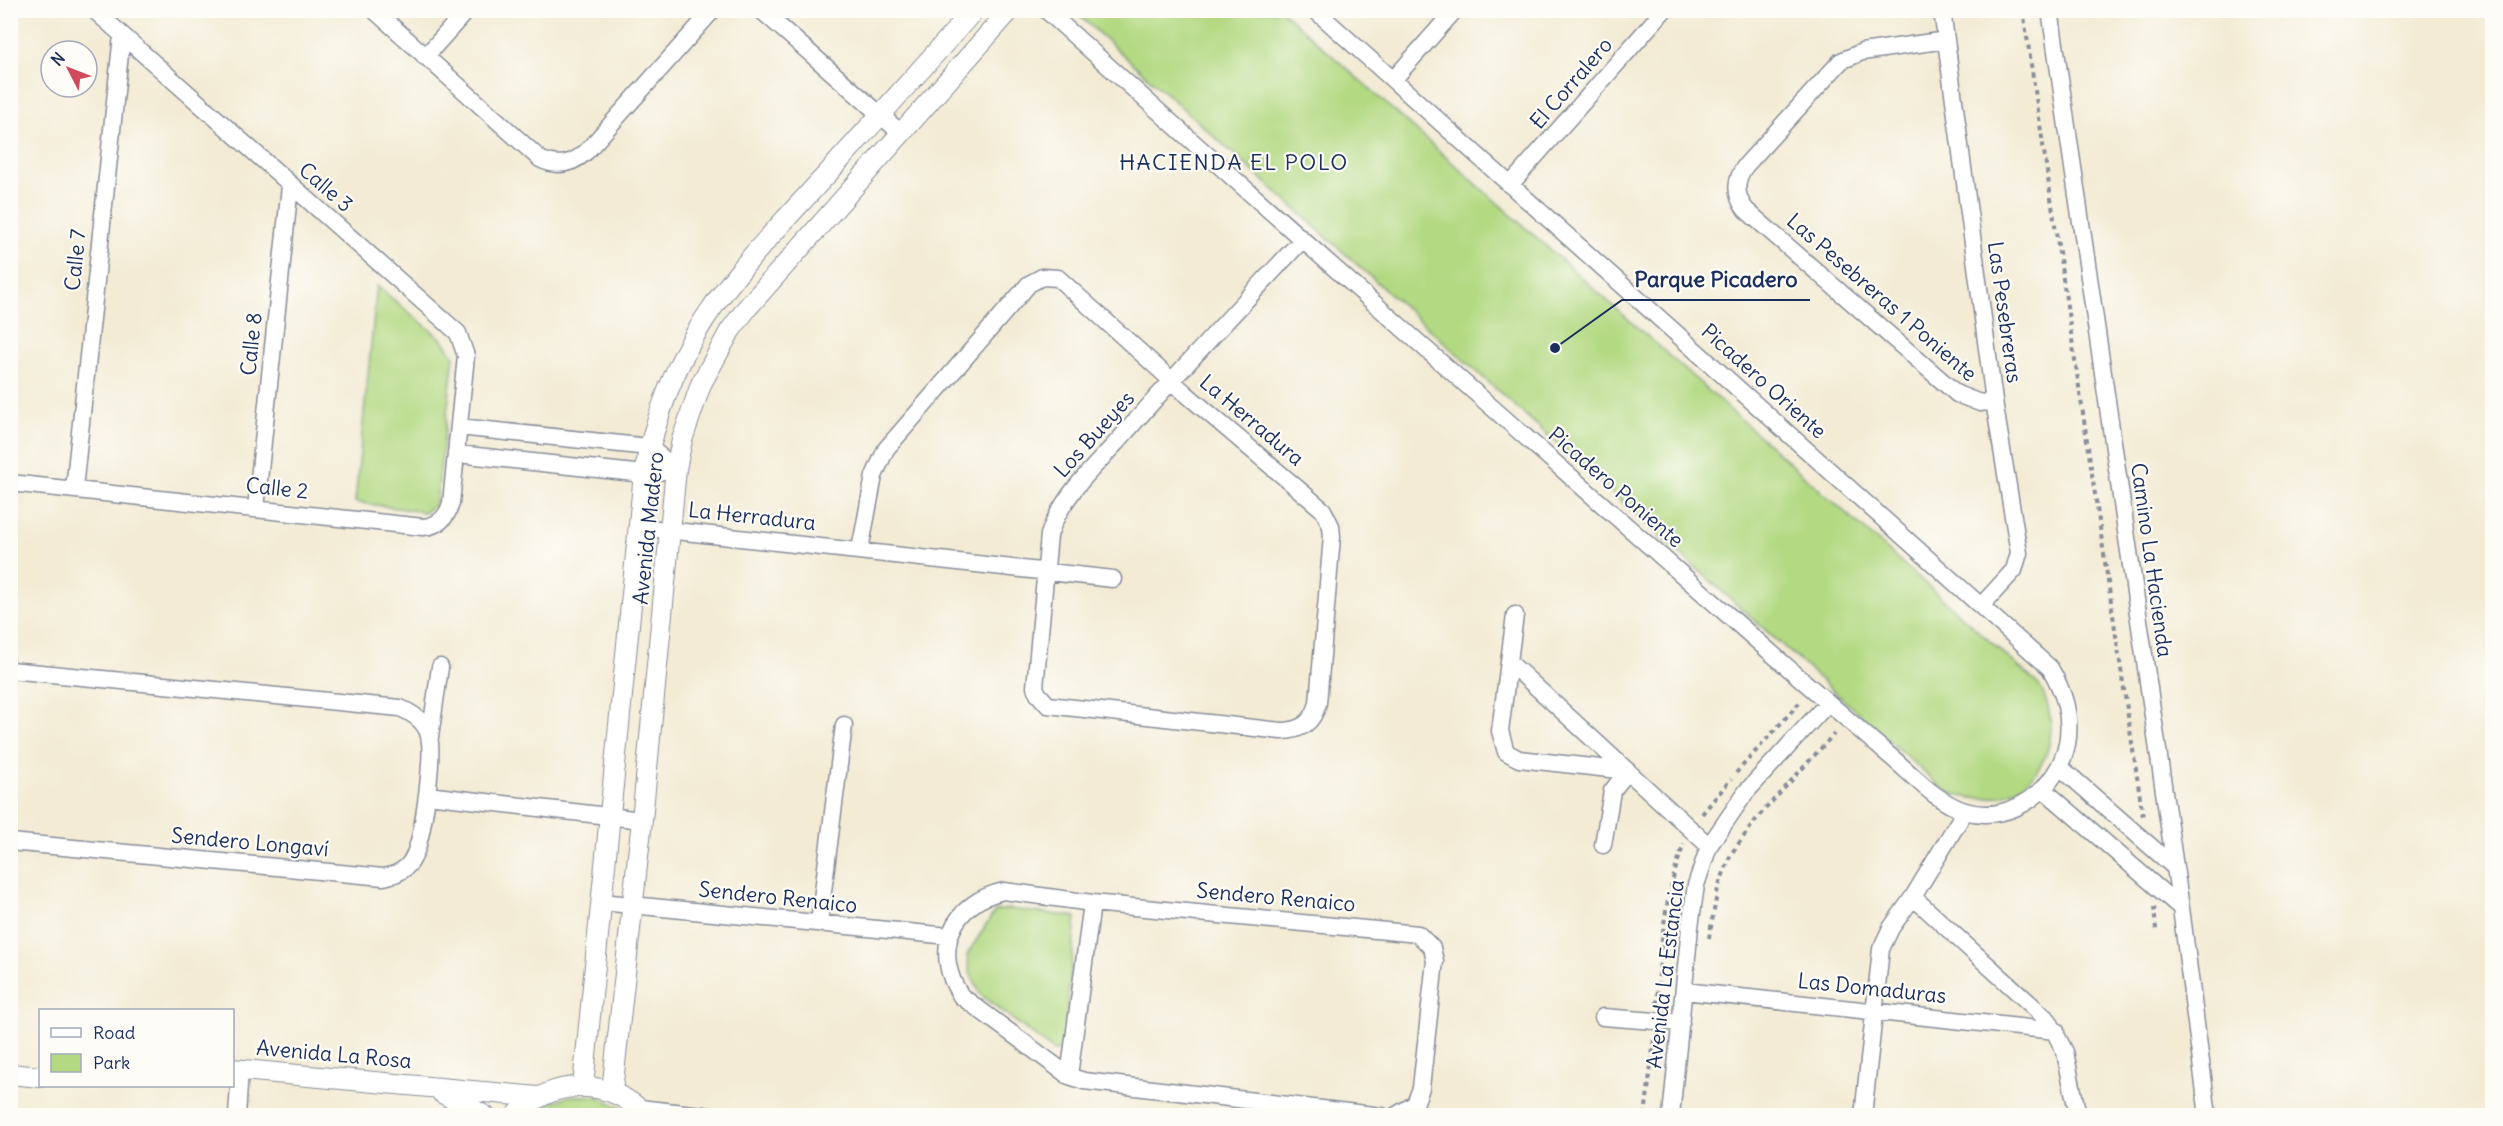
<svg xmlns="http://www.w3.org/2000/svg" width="2503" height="1126" viewBox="0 0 2503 1126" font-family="Delius,sans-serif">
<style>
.green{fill:#b3d982;stroke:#678470;stroke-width:1.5}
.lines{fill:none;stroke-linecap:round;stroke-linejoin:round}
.minor-casing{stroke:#878d99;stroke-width:19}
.tertiary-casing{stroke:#878d99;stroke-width:22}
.path{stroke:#878d99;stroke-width:4;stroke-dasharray:4.5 4.5;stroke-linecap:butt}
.minor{stroke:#fff;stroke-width:16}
.tertiary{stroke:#fff;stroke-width:20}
.labels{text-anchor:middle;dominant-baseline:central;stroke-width:4.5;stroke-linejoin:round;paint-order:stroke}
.street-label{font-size:21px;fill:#1b2f5e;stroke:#fdfcf7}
.neighbourhood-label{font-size:22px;letter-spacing:1.5px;fill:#1b2f5e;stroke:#fdfcf7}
.leader{fill:none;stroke:#1b2f5e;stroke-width:2}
.callout-dot{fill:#1b2f5e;stroke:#fdfcf7;stroke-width:2}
.callout-label{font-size:22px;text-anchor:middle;font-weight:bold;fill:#1b2f5e;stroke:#fdfcf7;stroke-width:4.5;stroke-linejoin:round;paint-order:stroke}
</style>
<rect width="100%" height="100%" fill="#fdfcf7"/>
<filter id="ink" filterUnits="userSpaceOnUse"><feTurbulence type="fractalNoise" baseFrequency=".0167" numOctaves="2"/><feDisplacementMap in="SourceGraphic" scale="12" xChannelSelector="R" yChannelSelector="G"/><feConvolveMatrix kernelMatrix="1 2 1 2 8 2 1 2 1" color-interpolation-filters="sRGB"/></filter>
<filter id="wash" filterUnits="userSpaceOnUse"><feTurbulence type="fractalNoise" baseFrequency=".008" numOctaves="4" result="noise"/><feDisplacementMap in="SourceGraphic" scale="24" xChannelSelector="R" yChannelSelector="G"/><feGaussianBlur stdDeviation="1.35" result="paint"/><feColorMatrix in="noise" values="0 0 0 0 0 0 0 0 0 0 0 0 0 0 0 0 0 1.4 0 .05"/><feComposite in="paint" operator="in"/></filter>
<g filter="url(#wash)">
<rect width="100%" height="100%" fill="#f3ebd4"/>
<path class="green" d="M1074,11H1282L2039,685C2077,753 2017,823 1944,790Z
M377,286L443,340L454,356L436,504L425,512L355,502Z
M1009,909L1076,917L1063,1050L1054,1051L981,995L970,973L967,955L995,911Z
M569,1096H597L637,1116H533L546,1105Z"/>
</g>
<g filter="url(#ink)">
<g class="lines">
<g class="minor-casing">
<path id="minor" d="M374,10L540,159C558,168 573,164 587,151L713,10
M761,10L902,134
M1046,10C1275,217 1506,420 1737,623C1788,668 1839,712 1890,756C1913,775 1936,802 1965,811C2011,825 2058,789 2067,744C2072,716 2064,692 2050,668L1315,10
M1942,10L1994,401L2019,553L2014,570L1982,605
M2050,10L2181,908L2208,1116
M1946,40L1862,52L1841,61L1746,165C1735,179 1734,195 1746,210L1957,394L1980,403L1994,401
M425,57L467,10
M1393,80L1455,10
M1510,185L1664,10
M459,427L649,447L676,469
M458,454L644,474L676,469
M10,483L423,527C438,526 447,518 451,503L466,356L458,333L94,10
M74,489L122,35
M256,508L290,186
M639,527L1113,579
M860,550L874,476L886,449L1029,284L1042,277L1058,278L1160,370L1185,393L1323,510L1331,526L1332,536L1318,703C1313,723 1300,731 1281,731L1048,705L1038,694L1035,687L1049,535C1062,494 1097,465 1125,433C1182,368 1242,304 1302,240
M1515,615L1500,731L1506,752L1519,759L1628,771
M1510,663L1709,846
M10,670L400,708C412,713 426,722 429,736C434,756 423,840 413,858C407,870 396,875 383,877L10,842
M430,737L440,667
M2060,767L2173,866
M2043,789L2181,908
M427,795L642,820
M1603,845L1612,791L1628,771
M1913,897L2049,1021L2065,1052L2078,1116
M601,902L949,936
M819,923L844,725
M1684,991L2056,1031
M1603,1017L1681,1023
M1069,1076L1092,903
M639,1108L711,1116
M237,1116L240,1069
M1382,1116L1084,1081L1069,1076L961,996C931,951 952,902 1004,891L1092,903L1418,934L1432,948L1435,961L1421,1088L1415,1104L1395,1116
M1671,1116L1690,927L1696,885L1709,846L1746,792L1828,703
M1863,1116L1881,949L1891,928L1913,897L1965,811"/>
</g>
<g class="tertiary-casing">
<path id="tertiary" d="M232,1069L538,1097
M10,1074L40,1077
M583,1086L644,474C671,334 736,273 828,173C877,119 925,65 974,10
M612,1091L642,820L676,469L682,440L701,384L730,331L747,308L1010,10
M442,1093L485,1116
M516,1116C553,1076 610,1078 647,1116"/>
</g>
<path class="path" d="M2023,10L2143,817
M1736,773L1800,702
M1702,814L1731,779
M2154,907L2156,930
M1709,938L1718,888L1731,854L1758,817L1834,734
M1657,1004C1660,950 1664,896 1684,844
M1645,1116L1654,1039"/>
<use href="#minor" class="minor"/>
<use href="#tertiary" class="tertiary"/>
</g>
</g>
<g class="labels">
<g class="street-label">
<text transform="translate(1571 83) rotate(-49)">El Corralero</text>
<text transform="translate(326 187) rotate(41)">Calle 3</text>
<text transform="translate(75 260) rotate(-84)">Calle 7</text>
<text transform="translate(1882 297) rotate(41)">Las Pesebreras 1 Poniente</text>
<text transform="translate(2005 312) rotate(82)">Las Pesebreras</text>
<text transform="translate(251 344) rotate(-84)">Calle 8</text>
<text transform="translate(1764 381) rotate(42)">Picadero Oriente</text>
<text transform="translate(1252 420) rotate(40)">La Herradura</text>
<text transform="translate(1094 434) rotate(-48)">Los Bueyes</text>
<text transform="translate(1616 487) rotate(41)">Picadero Poniente</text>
<text transform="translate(277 488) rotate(6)">Calle 2</text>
<text transform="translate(752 516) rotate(6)">La Herradura</text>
<text transform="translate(648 528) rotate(-84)">Avenida Madero</text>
<text transform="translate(2152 560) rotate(82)">Camino La Hacienda</text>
<text transform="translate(250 842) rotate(5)">Sendero Longaví</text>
<text transform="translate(778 897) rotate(6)">Sendero Renaico</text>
<text transform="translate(1276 897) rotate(5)">Sendero Renaico</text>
<text transform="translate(1665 974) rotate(-83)">Avenida La Estancia</text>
<text transform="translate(1872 988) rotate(6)">Las Domaduras</text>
<text transform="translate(334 1054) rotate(5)">Avenida La Rosa</text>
</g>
<g class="neighbourhood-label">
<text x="1234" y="162">HACIENDA EL POLO</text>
</g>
</g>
<path class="leader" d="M1555 348L1622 300H1810"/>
<circle class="callout-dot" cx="1555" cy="348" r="6"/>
<g class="callout-label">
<text x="1716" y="287">Parque Picadero</text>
</g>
<rect width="2503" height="1126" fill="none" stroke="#fdfcf7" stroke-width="36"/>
<rect x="39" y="1009" width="195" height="78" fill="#fdfcf7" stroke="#a3aaba" stroke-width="1.5"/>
<rect x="51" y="1028" width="30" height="9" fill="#ffffff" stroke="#a3aaba" stroke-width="1.5"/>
<text x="93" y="1039" font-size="18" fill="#1b2f5e">Road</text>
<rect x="51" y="1054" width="30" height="18" fill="#b3d982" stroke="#a3aaba" stroke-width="1.5"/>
<text x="93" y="1069" font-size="18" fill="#1b2f5e">Park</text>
<g transform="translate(69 69) rotate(312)"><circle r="28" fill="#fdfcf7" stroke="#a3aaba" stroke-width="1.5"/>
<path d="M0-4.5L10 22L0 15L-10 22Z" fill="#d1495b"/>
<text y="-9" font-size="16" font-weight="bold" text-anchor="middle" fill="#1b2f5e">N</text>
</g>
</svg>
